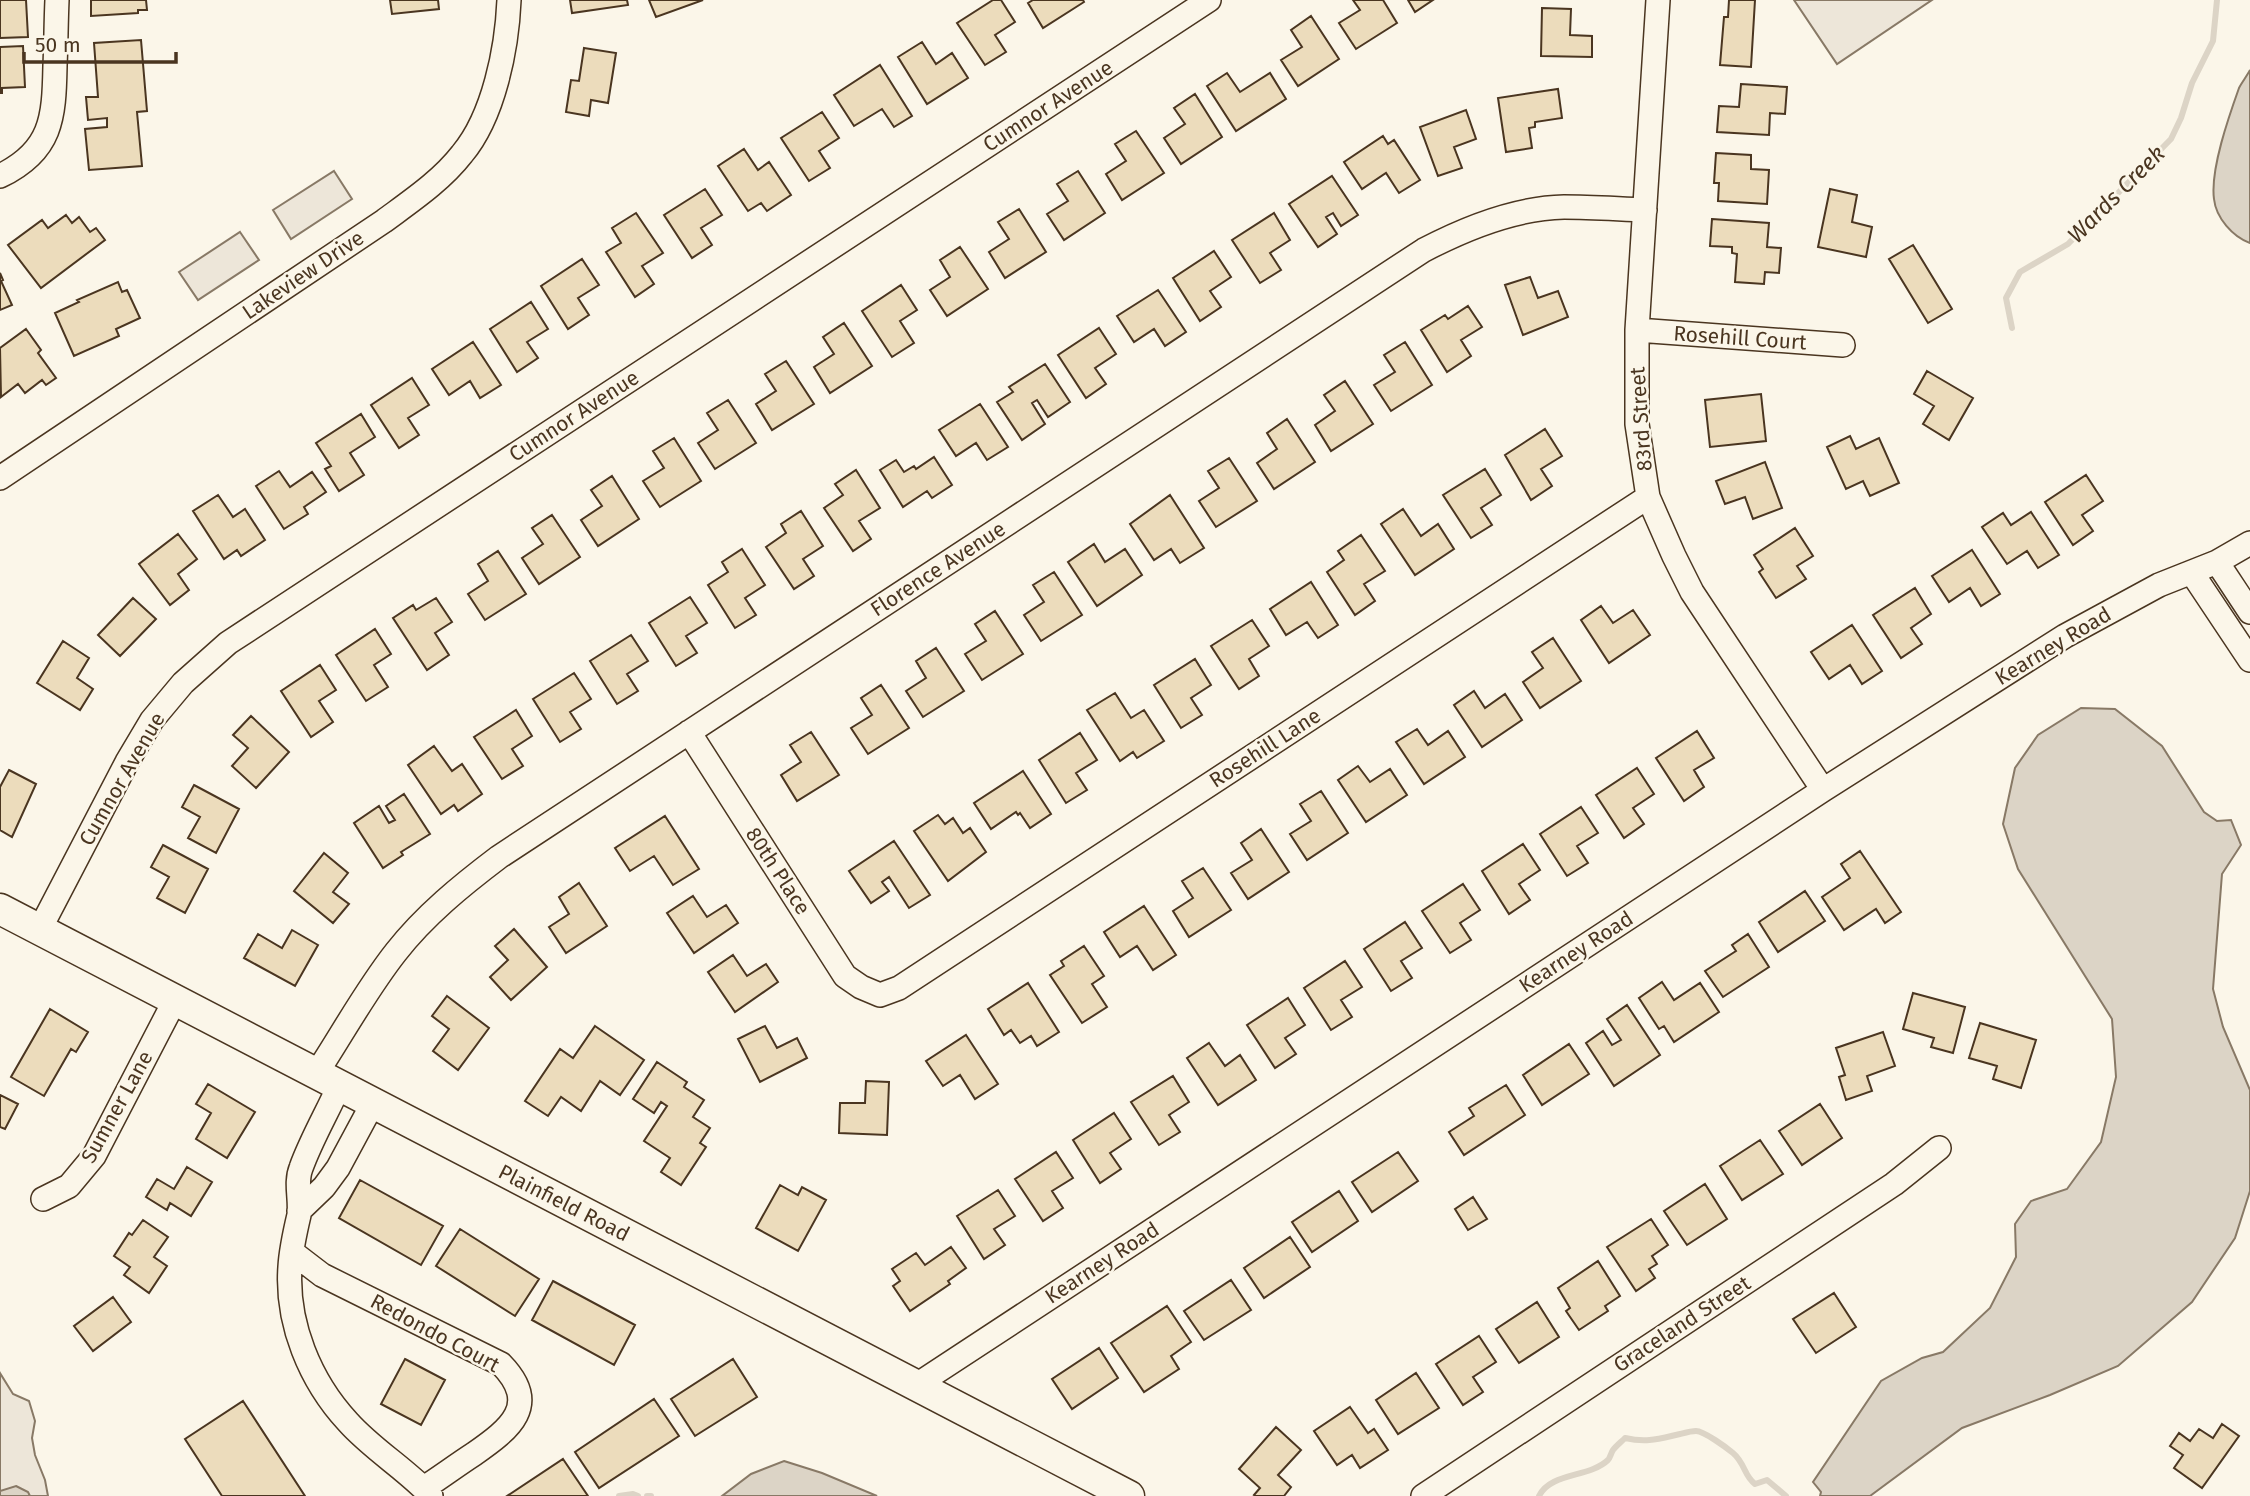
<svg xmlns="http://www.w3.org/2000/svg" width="2250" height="1496" viewBox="0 0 2250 1496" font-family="'Fira Sans',sans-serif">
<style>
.green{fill:#ede6d9;stroke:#887966;stroke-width:2}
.water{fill:#dcd4c6;stroke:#887966;stroke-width:2}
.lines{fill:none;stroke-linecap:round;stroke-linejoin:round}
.stream{stroke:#dcd4c6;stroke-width:6}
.building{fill:#ecdcbc;stroke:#4a3520;stroke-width:2}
.minor-casing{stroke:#4a3520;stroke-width:26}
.major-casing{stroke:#4a3520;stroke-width:33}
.minor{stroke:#fbf6e9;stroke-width:23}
.major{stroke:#fbf6e9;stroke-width:30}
.labels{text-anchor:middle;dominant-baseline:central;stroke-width:5;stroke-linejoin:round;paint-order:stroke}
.street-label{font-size:21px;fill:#4a3520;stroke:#fbf6e9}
.water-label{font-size:23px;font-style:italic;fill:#4a3520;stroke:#fbf6e9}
</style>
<rect width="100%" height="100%" fill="#fbf6e9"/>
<path class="green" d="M1794,0H1932L1837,64Z
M334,171L352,199L291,239L273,210Z
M240,232L259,260L198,300L179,272Z
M0,1373L13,1394L29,1401L35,1421L32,1438L35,1455L45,1480L48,1496H0Z"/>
<path class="water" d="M2250,70V243C2233,237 2216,218 2214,199C2210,170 2229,116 2239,88C2242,82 2247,76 2250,70Z
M2081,708L2115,709L2162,746L2204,812L2217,821L2231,820L2241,845L2222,874L2213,989L2223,1027L2250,1090V1191L2235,1238L2192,1302L2118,1366L2050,1395L1962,1428L1870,1496H1820L1821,1492L1813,1482L1881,1381L1922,1358L1943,1352L1990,1308L2016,1257L2015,1224L2031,1201L2067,1189L2101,1142L2116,1077L2112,1019L2018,869L2003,824L2015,768L2038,735Z
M784,1461L822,1473L877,1496H722L751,1474Z
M16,1486L28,1492L30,1496H0V1491Z"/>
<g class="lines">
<path class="stream" d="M2012,328L2006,298L2020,272L2068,244L2171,139L2181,118L2192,83L2213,41L2217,0
M619,1496L633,1494L638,1496
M647,1496H651
M1539,1496C1551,1472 1589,1478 1608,1460C1610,1458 1611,1453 1613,1450C1616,1446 1621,1442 1625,1438C1647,1443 1658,1439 1680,1434C1684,1433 1691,1431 1696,1431C1704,1431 1727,1448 1733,1453C1745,1463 1744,1476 1755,1484L1767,1480L1786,1496"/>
</g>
<path class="building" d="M0,0H26L28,37L0,38Z
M91,0H146L147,10H138V13L91,16Z
M390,0H438L439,9L392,14Z
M570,0H627L628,5L572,13Z
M649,0H703L656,17Z
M993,0H1001L1015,22L995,35L1006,52L985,65L957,23Z
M1033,0H1083L1084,2L1043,28L1028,3Z
M1353,0H1383L1397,23L1356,49L1339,23L1360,10Z
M1408,0H1433L1415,12Z
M1729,0H1755L1751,67L1720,65L1724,17H1728Z
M1542,8L1571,9L1570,35L1592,36V57L1541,56Z
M1311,16L1339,59L1298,86L1281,60L1302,47L1291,30Z
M141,40L147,111L137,112L142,166L89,170L85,129L107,127V118L88,120L86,97H98L94,43Z
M922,42L936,64L952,53L968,78L927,104L898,57Z
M23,46L25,87L2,88V93H0V47Z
M584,48L616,53L608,103L591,100L589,116L566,112L571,80L579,81Z
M880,65L912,116L894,127L882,109L854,126L834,95Z
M1227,73L1240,92L1270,73L1286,99L1236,131L1207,86Z
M1741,84L1787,87L1785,114L1770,113L1769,135L1717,132L1719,106L1739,107Z
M1558,89L1562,118L1535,122V127L1529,128L1532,148L1506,152L1498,98Z
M1195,94L1222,137L1181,164L1164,138L1185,124L1174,108Z
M1466,110L1476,139L1454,147L1462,168L1438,176L1420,127Z
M822,112L839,138L819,151L830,168L809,181L781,138Z
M1136,131L1164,173L1122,200L1106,174L1126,161L1115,144Z
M1383,136L1388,144L1394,140L1420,180L1399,193L1386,173L1362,189L1344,162Z
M744,149L758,170L769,162L791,195L767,211L761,203L748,211L718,166Z
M1716,153L1751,155V169L1769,170L1767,204L1718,201L1719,183H1714Z
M1078,171L1105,213L1064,240L1047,214L1068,201L1057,184Z
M1332,176L1358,215L1341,226L1333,213L1326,217L1337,234L1318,247L1289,204Z
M705,189L722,215L701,228L712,245L692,258L664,215Z
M1830,189L1857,195L1852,222L1872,227L1866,257L1818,247Z
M1019,209L1046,252L1005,278L989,252L1009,239L998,222Z
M636,213L663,253L642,266L654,284L635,297L606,252L621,243L612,228Z
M1274,213L1290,240L1270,253L1281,270L1260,283L1232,240Z
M66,215L72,223L79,217L90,232L96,228L105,240L41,288L8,245L42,220L48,228Z
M1712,219L1769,223L1767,247L1781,248L1779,273L1765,272L1764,284L1735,282L1737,254L1732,253V247L1710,246Z
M1913,245L1952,309L1928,323L1889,259Z
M960,247L988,289L947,316L930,290L950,277L940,260Z
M1214,251L1231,277L1210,291L1221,307L1200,321L1173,278Z
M582,259L599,285L578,298L589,315L568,329L541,286Z
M0,273L3,280L1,281L12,305L0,310Z
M1530,277L1538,298L1558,291L1568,317L1523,335L1505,285Z
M118,282L122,292L127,290L140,318L116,329L119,336L74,356L55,313L79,302L77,300Z
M901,285L917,310L900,321L914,343L892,357L862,311Z
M1158,290L1186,332L1165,346L1154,329L1134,342L1117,316Z
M531,302L548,329L527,342L538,358L517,372L490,329Z
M1468,306L1482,327L1461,340L1471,356L1447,372L1421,330L1445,315L1448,319Z
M844,323L872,366L830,393L814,367L834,354L823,337Z
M1099,328L1116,354L1095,368L1106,384L1086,398L1058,355Z
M26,329L41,350L38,353L56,378L46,385L42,380L25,393L18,384L1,397L0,348Z
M473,342L501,385L480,398L470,381L449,395L432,369Z
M1405,342L1432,385L1391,411L1374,385L1395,372L1384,355Z
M786,361L814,404L772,430L756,404L776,391L765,374Z
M1045,364L1070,402L1048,417L1037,400L1032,403L1045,424L1022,440L997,402L1013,392L1009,387Z
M1927,371L1973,398L1949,440L1923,424L1934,406L1914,394Z
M412,378L429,405L408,418L419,435L399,448L371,405Z
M1345,381L1373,424L1331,451L1315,425L1335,411L1324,395Z
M1761,394L1766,441L1710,447L1705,400Z
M728,400L756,443L715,469L698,443L718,430L707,413Z
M980,404L1008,447L987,460L976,443L956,456L939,430Z
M361,414L375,437L350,453L364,475L339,491L325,469L331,466L316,443Z
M1287,419L1315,462L1274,489L1257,463L1277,449L1267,433Z
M1545,429L1562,456L1541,469L1552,486L1531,500L1505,455Z
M1850,436L1856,449L1879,438L1899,483L1870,496L1863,481L1846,489L1827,447Z
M674,438L701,481L660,507L643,481L664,468L653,451Z
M934,457L952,485L932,498L927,491L903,507L880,470L896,460L904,472L914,466L916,469Z
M1229,458L1257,501L1216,527L1199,501L1219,488L1208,471Z
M1765,462L1782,508L1753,519L1745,497L1725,504L1716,481Z
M1485,469L1501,495L1481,508L1492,525L1471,538L1443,495Z
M856,470L880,508L859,521L871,539L853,551L824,508L843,495L835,484Z
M279,471L290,487L312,472L326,492L304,507L308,514L284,529L256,486Z
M2086,475L2103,501L2082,515L2093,531L2073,545L2045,502Z
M612,476L639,519L598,546L581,520L602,506L591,490Z
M218,495L233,517L245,509L265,540L241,556L237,550L224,559L193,511Z
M1170,495L1204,548L1180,563L1171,549L1154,560L1130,524Z
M1403,509L1421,536L1438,524L1454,549L1415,575L1381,524Z
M801,511L823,546L803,559L814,576L794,589L766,547L786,533L781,524Z
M2031,512L2059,555L2038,568L2027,551L2007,564L1982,527L2003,513L2011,525Z
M552,515L580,557L539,584L522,558L543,544L532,528Z
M1795,528L1813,556L1797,566L1806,579L1776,598L1759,572L1763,569L1754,555Z
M178,534L197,559L178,574L189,590L170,605L139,564Z
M1361,535L1385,571L1364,584L1375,601L1355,615L1327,572L1344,560L1338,551Z
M1094,544L1105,562L1125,549L1142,575L1097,606L1068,562Z
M742,549L765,585L745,598L756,615L735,628L708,585L728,572L722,562Z
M1972,550L2000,594L1981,606L1970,588L1949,602L1932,576Z
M498,551L526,594L485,620L468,594L488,581L478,564Z
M1054,572L1082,615L1041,641L1024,615L1044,602L1033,585Z
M1311,582L1338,625L1318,638L1307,622L1286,635L1270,609Z
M1915,588L1931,614L1911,628L1922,644L1901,658L1873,615Z
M690,597L707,623L686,636L697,653L676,666L649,623Z
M133,598L156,619L120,656L98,635Z
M436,598L452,622L435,633L449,655L427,670L393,618L413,605L416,610Z
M1601,606L1613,623L1633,610L1650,635L1609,663L1581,620Z
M995,611L1023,654L982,680L965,654L986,641L975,624Z
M1252,620L1269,646L1249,659L1259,676L1239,689L1211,646Z
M1852,625L1882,671L1862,684L1850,665L1829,679L1811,652Z
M375,629L391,654L374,665L388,687L366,701L336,655Z
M631,635L648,661L627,674L638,691L617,704L590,661Z
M1553,638L1581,681L1540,708L1523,682L1543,668L1532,652Z
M63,641L89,658L77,678L93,689L80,710L37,683Z
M936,648L964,691L923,717L906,691L926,678L916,661Z
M1195,659L1211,685L1191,698L1202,715L1181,728L1154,685Z
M320,665L336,690L319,701L333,722L311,737L281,691Z
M574,673L591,699L570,712L581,729L560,742L533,699Z
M881,685L909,728L868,754L851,728L872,715L861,698Z
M1474,691L1485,708L1505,694L1522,720L1482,747L1454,705Z
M1115,693L1131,718L1144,710L1164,741L1137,758L1133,752L1120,761L1087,710Z
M516,710L532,736L512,749L523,766L502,779L474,737Z
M251,716L289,752L256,788L232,766L248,748L233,735Z
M1417,729L1428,745L1448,731L1465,757L1424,784L1396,742Z
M1697,731L1714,758L1694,770L1704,787L1684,801L1656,758Z
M811,732L839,775L797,801L781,775L801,762L790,745Z
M1080,733L1097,760L1076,773L1087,790L1066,803L1039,760Z
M434,746L452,771L462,764L482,794L458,811L454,805L441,814L408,765Z
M1358,766L1370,782L1390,769L1407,795L1366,822L1338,780Z
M1637,768L1654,794L1633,808L1644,824L1624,838L1596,795Z
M9,770L36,784L12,837L0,830V787Z
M1023,771L1051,814L1030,828L1020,813L1018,815L1016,812L991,829L974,803Z
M194,785L239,809L216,853L188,838L200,817L182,807Z
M1321,791L1348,833L1307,860L1290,834L1311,821L1300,804Z
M404,794L430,834L401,852L403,855L383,868L354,823L379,806L389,823L395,820L386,806Z
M1581,807L1598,833L1577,846L1588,863L1567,876L1540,834Z
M938,815L945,824L953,818L963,833L970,828L986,852L948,881L914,831Z
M665,816L699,869L673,885L654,856L630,871L615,848Z
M1261,829L1289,872L1248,899L1231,873L1252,860L1241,843Z
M894,841L930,895L909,908L889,877L882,882L889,891L871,903L849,871Z
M1523,844L1540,870L1519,884L1530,900L1509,914L1482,871Z
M163,845L208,869L185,913L157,898L169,877L151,867Z
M1860,851L1901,912L1885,923L1876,909L1844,930L1822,897L1850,878L1841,864Z
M324,853L348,873L333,892L349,904L333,923L294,891Z
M1203,868L1231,910L1189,937L1173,911L1193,898L1182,881Z
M579,883L607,926L566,953L549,927L569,914L559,897Z
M1463,884L1480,910L1460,923L1471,940L1450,953L1422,911Z
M1805,891L1825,921L1778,952L1759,922Z
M693,896L707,917L726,905L738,923L694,953L667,913Z
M1144,906L1176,955L1153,970L1137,946L1120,957L1104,932Z
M1405,922L1422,948L1401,961L1412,978L1391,991L1364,949Z
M514,929L547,967L511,1000L490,977L508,960L495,946Z
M292,930L318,945L295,986L244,958L258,934L282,948Z
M1748,934L1769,967L1723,997L1705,971L1736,951L1732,945Z
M1084,946L1104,976L1092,984L1107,1007L1082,1023L1050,975L1064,966L1061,961Z
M733,955L747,976L766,964L778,982L735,1012L708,972Z
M1345,961L1362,987L1341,1000L1352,1017L1331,1030L1304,988Z
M1662,982L1674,1000L1700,983L1719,1012L1674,1042L1664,1026L1659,1029L1639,998Z
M1028,983L1059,1032L1037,1046L1031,1036L1020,1043L1011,1030L1004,1035L988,1009Z
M1913,993L1965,1007L1953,1053L1931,1047L1934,1038L1903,1029Z
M447,996L489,1028L458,1070L433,1051L449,1029L432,1016Z
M1288,998L1305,1025L1285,1038L1296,1054L1275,1068L1247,1025Z
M1627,1005L1660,1055L1614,1086L1586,1043L1603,1031L1612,1045L1621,1040L1607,1019Z
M50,1009L88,1032L76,1052L71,1049L44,1096L11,1077Z
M1980,1023L2036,1040L2021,1088L1993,1079L1997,1066L1969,1058Z
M595,1026L644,1060L620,1095L600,1081L581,1111L561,1097L548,1116L525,1101L560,1049L573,1058Z
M765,1026L777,1048L797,1038L807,1058L760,1082L738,1039Z
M1883,1032L1895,1066L1867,1076L1872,1091L1846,1100L1839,1077L1845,1075L1836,1048Z
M966,1035L998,1084L975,1099L960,1075L943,1086L926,1061Z
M1209,1043L1225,1066L1240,1055L1256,1080L1218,1105L1187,1058Z
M1569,1044L1589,1074L1542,1105L1523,1075Z
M657,1062L687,1082L684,1087L704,1100L693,1117L710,1128L700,1143L706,1147L681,1185L661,1172L670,1158L644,1141L667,1106L661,1102L654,1113L633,1099Z
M1173,1076L1189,1102L1169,1115L1180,1132L1159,1145L1131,1102Z
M866,1081L889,1082L887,1135L839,1133L840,1103H865Z
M208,1084L255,1112L227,1158L196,1139L211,1113L196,1104Z
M1506,1085L1525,1115L1464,1155L1449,1132L1474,1116L1469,1108Z
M0,1095L18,1104L5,1129L0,1127Z
M1820,1104L1842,1138L1802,1165L1779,1131Z
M1114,1113L1131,1139L1110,1153L1121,1169L1100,1183L1073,1140Z
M1760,1140L1783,1174L1742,1200L1720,1166Z
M1056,1152L1073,1178L1052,1191L1063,1208L1043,1221L1015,1179Z
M1398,1152L1418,1181L1372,1212L1352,1182Z
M187,1167L212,1182L191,1216L170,1203L167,1210L146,1197L157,1179L174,1189Z
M360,1180L443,1226L421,1265L339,1218Z
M1705,1184L1727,1219L1687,1245L1664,1211Z
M780,1185L798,1195L802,1187L826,1200L798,1251L756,1228Z
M998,1190L1015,1216L994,1229L1005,1245L984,1259L957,1216Z
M1339,1191L1358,1221L1312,1252L1292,1222Z
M1473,1197L1487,1219L1468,1230L1455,1209Z
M1651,1219L1668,1245L1652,1256L1657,1264L1649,1269L1655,1278L1636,1291L1607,1247Z
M143,1220L168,1237L154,1257L167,1266L149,1293L124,1275L130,1267L114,1256L129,1233L132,1235Z
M460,1229L539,1279L515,1316L436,1266Z
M1290,1237L1310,1267L1264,1298L1244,1268Z
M951,1247L966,1268L948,1281L950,1284L910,1311L893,1286L900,1281L892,1269L916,1253L925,1265Z
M1598,1261L1620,1296L1605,1306L1608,1311L1579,1330L1566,1311L1570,1308L1558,1288Z
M1231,1280L1251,1310L1204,1340L1184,1311Z
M553,1281L635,1325L614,1365L532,1320Z
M1834,1293L1856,1327L1816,1353L1793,1319Z
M113,1297L131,1322L93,1351L74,1326Z
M1537,1302L1559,1337L1519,1363L1496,1329Z
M1167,1306L1191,1342L1171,1356L1179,1369L1144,1392L1111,1343Z
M1479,1336L1496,1362L1473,1377L1483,1392L1463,1405L1436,1364Z
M1099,1348L1118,1378L1072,1409L1052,1379Z
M405,1359L445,1380L421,1425L381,1404Z
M733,1359L757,1397L695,1436L671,1399Z
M1416,1373L1439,1408L1398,1434L1376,1400Z
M654,1399L679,1436L599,1488L575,1452Z
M243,1401L305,1496H222L185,1439Z
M1350,1407L1368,1433L1374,1429L1388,1450L1360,1468L1352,1455L1337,1465L1314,1431Z
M2222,1424L2239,1436L2202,1488L2174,1468L2183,1455L2170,1446L2179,1433L2190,1441L2199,1429L2213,1438Z
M1276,1427L1301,1450L1278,1475L1291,1487L1284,1496H1256L1254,1495L1260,1488L1239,1469Z
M563,1459L588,1496H507Z"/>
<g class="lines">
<g class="minor-casing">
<path id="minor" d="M1658,0L1637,330V424L1648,497L1674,556L1692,592L1823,790
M0,176C52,151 54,118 55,66C56,44 56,22 57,0
M1637,330L1843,345
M0,478L384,221C411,201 441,181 462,154C494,116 507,48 509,0
M2217,562L2250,612
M2192,573L2250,660
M689,732L845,976L861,987L880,995L899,988L1648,497
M40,929L127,762L152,720L183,683L228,643L1209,0
M316,1074C343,1033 366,990 396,952C425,915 462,885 499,857L1424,250C1466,228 1515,208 1564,207C1591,207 1618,209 1645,210
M339,1086C327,1113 311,1140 301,1168C295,1183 301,1199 299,1215C295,1232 291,1249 290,1267C286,1323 310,1381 348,1422C373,1450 406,1469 431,1496
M43,1199L69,1186L94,1156L175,1000
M299,1211L324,1187L338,1168L373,1103
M292,1252L322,1275L501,1364C541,1405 510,1429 474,1454C457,1465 441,1477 424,1488
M915,1386L1823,790L2065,636L2159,585L2217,562L2250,543
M1423,1496L1894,1184L1939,1148"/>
</g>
<g class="major-casing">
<path id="major" d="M0,909L1129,1496"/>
</g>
<use href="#minor" class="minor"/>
<use href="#major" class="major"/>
</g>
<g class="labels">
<g class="street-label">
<text transform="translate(1048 106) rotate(-33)">Cumnor Avenue</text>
<text transform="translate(303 275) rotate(-34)">Lakeview Drive</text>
<text transform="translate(1740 338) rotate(4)">Rosehill Court</text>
<text transform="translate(574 416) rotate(-33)">Cumnor Avenue</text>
<text transform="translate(1641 419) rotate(-94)">83rd Street</text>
<text transform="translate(938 569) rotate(-33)">Florence Avenue</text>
<text transform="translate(2053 646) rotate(-31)">Kearney Road</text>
<text transform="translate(1265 748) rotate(-33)">Rosehill Lane</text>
<text transform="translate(122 779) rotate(-60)">Cumnor Avenue</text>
<text transform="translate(778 871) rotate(57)">80th Place</text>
<text transform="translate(1576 952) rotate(-33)">Kearney Road</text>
<text transform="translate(117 1107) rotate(-61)">Sumner Lane</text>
<text transform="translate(564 1203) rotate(27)">Plainfield Road</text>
<text transform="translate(1102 1263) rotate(-33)">Kearney Road</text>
<text transform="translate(1682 1324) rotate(-33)">Graceland Street</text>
<text transform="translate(435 1333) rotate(28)">Redondo Court</text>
</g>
<g class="water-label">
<text transform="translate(2116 194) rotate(-45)">Wards Creek</text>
</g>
</g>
<path d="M24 52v10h152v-10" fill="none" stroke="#4a3520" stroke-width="3.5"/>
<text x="35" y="52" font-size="21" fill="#4a3520" stroke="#fbf6e9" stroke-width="5" paint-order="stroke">50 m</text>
</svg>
